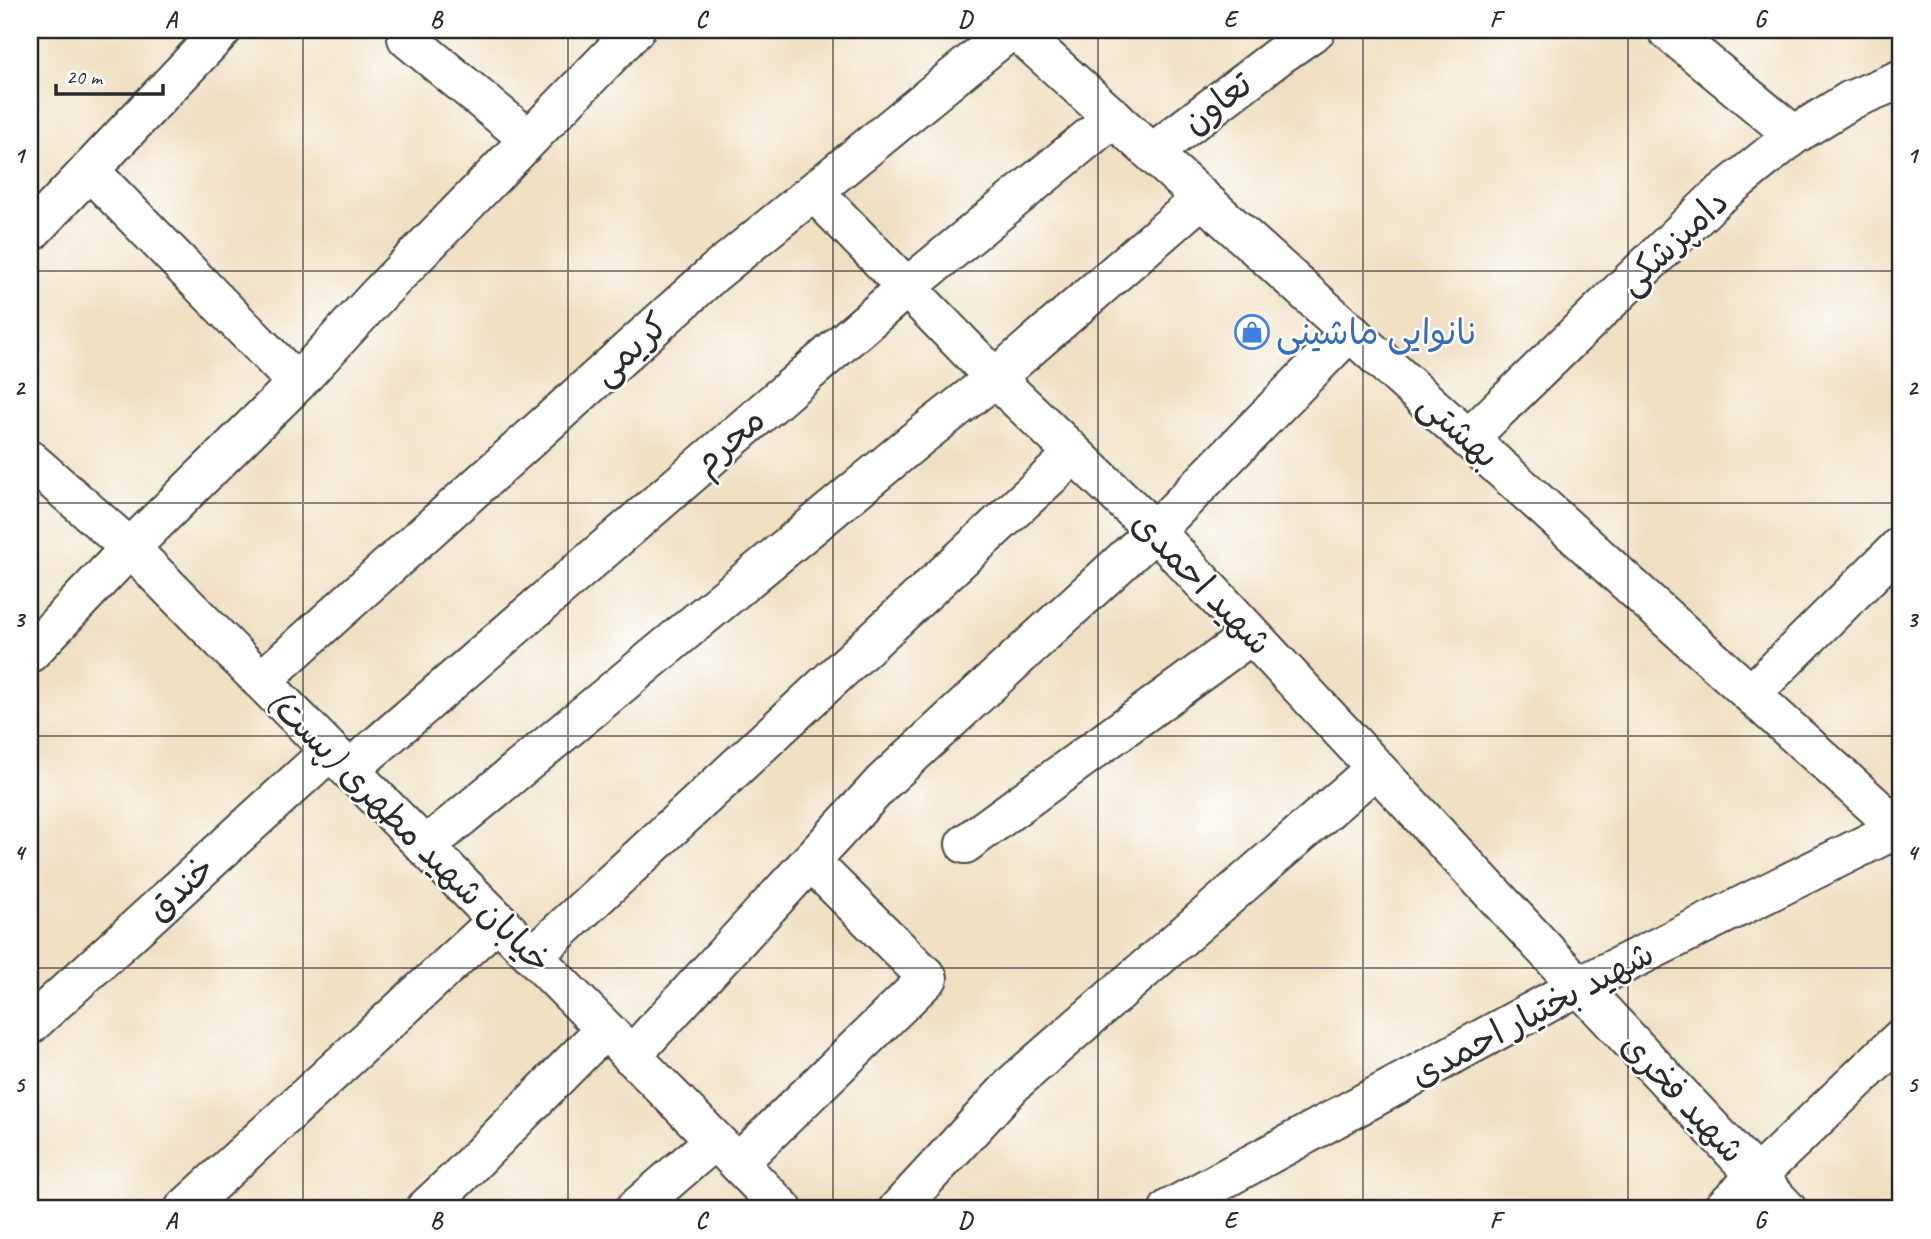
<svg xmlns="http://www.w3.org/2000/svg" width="1931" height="1239" viewBox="0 0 1931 1239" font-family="Caveat,'Playpen Sans Arabic',sans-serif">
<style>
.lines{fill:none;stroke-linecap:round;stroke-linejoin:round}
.minor-casing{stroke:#484642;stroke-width:42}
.minor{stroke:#fff;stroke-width:38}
.grid{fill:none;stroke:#2b2b2b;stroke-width:2;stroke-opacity:0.55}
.labels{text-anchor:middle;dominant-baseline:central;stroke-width:5;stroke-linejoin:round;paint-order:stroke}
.street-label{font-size:35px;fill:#2b2b2b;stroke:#fff}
.shop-label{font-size:35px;fill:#366cbe;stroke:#fff;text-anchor:start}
.neatline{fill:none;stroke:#2b2b2b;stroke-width:2.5}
.grid-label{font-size:23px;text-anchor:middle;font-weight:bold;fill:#2b2b2b}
</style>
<rect width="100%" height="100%" fill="#fff"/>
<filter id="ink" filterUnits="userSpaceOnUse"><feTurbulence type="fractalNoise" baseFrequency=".0143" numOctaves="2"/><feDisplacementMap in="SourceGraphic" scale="14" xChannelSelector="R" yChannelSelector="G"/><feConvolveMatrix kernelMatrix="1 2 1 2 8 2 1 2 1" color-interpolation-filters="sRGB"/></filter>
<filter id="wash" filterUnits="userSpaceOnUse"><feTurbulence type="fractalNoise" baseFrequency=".00686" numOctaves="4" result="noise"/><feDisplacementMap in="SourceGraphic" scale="28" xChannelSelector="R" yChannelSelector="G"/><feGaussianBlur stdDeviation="1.57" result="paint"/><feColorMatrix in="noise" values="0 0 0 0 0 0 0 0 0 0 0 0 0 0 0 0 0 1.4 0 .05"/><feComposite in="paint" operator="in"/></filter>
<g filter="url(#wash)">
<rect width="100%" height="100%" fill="#efe0c2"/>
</g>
<g filter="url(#ink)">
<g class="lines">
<g class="minor-casing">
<path id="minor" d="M1016,30L1901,830
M1667,30L1794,135
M407,38L529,139
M1152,153L1280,55L1316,30
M89,170L297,383
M814,192L995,378L1155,531L1787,1209
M30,233L222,30
M1468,439L1715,199L1794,135L1851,100L1901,79
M30,460L130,548L783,1209
M30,653L130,548L297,383L380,293L635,30
M261,681L714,273L1011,30
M1751,694L1901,545
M349,770L906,288L1114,117
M965,844L1251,635
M425,847L917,439L995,378L1202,198
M533,956L1073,455
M30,1025L330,751
M631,1056L883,782L1155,531L1350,331
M738,1163L928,978L810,861
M184,1209L498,920
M425,1209L458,1178L605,1029
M635,1209L715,1140
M898,1209L1015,1082L1376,768
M1169,1209L1579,986L1899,828
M1722,1209L1901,1038"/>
</g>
<use href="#minor" class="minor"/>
</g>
</g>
<path class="grid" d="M303,30V1209M568,30V1209M833,30V1209M1098,30V1209M1363,30V1209M1628,30V1209M30,271H1901M30,503H1901M30,736H1901M30,968H1901"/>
<defs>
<g id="shop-ring" transform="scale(1.75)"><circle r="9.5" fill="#fff" stroke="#3f7fe0" stroke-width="1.5"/><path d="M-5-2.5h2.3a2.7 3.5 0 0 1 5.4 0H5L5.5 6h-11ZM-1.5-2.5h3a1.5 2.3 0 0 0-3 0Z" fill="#3f7fe0"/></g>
</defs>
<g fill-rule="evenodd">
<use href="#shop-ring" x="1252" y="332"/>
</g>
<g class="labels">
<g class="street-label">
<text transform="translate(1217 103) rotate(-38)">تعاون</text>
<text transform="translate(1673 242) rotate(-43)">دامپزشکی</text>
<text transform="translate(630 349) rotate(-42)">کریمی</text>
<text transform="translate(1459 430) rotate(42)">بهشتی</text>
<text transform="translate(729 441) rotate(-41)">محرم</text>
<text transform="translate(1202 583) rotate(46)">شهید احمدی</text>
<text transform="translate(409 831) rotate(45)">خیابان شهید مطهری (پست)</text>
<text transform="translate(180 888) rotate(-42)">خندق</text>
<text transform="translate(1532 1014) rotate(-28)">شهید بختیار احمدی</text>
<text transform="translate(1683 1098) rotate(47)">شهید فخری</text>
</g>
<g class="shop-label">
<text x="1276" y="332">نانوایی ماشینی</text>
</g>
</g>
<rect width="1931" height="1239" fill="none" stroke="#fff" stroke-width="77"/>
<path d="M56 84v10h107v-10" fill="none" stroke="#2b2b2b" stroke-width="3.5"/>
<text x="66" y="84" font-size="21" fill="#2b2b2b" stroke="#ffffff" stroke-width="5" paint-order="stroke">20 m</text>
<rect x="38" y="38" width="1854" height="1162" class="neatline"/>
<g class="grid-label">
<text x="171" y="27">A</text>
<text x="436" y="27">B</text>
<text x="701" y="27">C</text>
<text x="965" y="27">D</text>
<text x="1230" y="27">E</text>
<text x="1495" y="27">F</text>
<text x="1760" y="27">G</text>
<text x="19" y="163">1</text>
<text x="1912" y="163">1</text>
<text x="19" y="395">2</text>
<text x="1912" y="395">2</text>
<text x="19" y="627">3</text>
<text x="1912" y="627">3</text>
<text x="19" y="860">4</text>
<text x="1912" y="860">4</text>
<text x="19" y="1092">5</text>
<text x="1912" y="1092">5</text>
<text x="171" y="1228">A</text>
<text x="436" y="1228">B</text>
<text x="701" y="1228">C</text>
<text x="965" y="1228">D</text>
<text x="1230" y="1228">E</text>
<text x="1495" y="1228">F</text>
<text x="1760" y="1228">G</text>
</g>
</svg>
